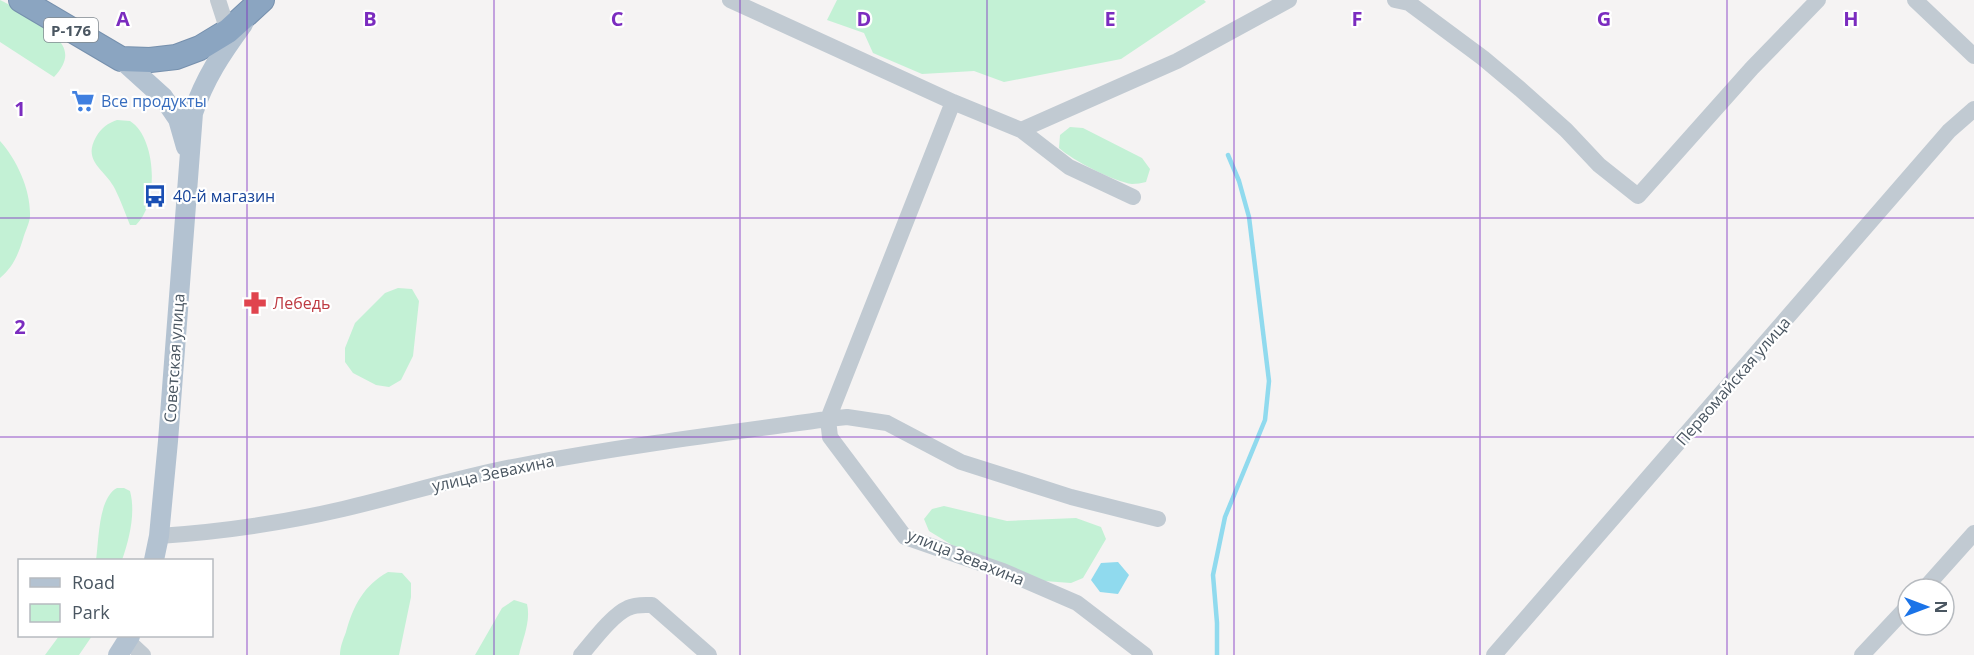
<svg xmlns="http://www.w3.org/2000/svg" width="1974" height="655" viewBox="0 0 1974 655" font-family="'Open Sans',sans-serif">
<style>
.green{fill:#c3f1d5}
.water{fill:#90daee}
.lines{fill:none;stroke-linecap:round;stroke-linejoin:round}
.stream{stroke:#90daee;stroke-width:4.5}
.highway-casing{stroke:#7690ad;stroke-width:26}
.minor{stroke:#c1cad2;stroke-width:16}
.major{stroke:#b3c2d1;stroke-width:20}
.highway{stroke:#8ba5c1;stroke-width:24}
.grid{fill:none;stroke:#7b2cbf;stroke-width:1.5;stroke-opacity:0.55}
.labels{text-anchor:middle;dominant-baseline:central;stroke-width:4.5;stroke-linejoin:round;paint-order:stroke}
.shield{fill:#fff;stroke:#808990;stroke-width:1.5}
.shield-label{font-size:15px;font-weight:bold;fill:#4a5661}
.shop-label{font-size:16px;fill:#366cbe;stroke:#fff;text-anchor:start}
.transit-label{font-size:16px;fill:#164399;stroke:#fff;text-anchor:start}
.health-label{font-size:16px;fill:#be3a42;stroke:#fff;text-anchor:start}
.street-label{font-size:16px;fill:#4a5661;stroke:#fff}
.grid-label{font-size:20px;text-anchor:middle;font-weight:bold;fill:#7b2cbf;stroke:#fff;stroke-width:4.5;stroke-linejoin:round;paint-order:stroke}
</style>
<rect width="100%" height="100%" fill="#f5f3f3"/>
<path class="green" d="M0,0C11,5 22,13 32,20C56,36 80,49 54,77L0,42Z
M837,0H1204L1206,2L1121,59L1004,82L974,71L922,74L873,53L864,33L827,20Z
M117,120L130,121C157,138 159,204 136,225H130C125,213 121,201 115,189C105,169 82,162 96,137C101,128 108,123 117,120Z
M1070,127L1083,128L1142,158L1150,169L1146,182C1142,183 1136,184 1132,184C1115,182 1072,160 1059,148L1060,135Z
M0,141C17,160 31,190 30,217C29,224 25,232 23,239C18,255 13,267 0,278Z
M398,288L412,289L419,301L413,356L401,380L389,387L376,385L353,373L345,362V348L355,323L385,293Z
M117,488H124L130,491C136,513 129,540 122,560H96C99,541 98,498 117,488Z
M944,506L1007,521L1076,518L1101,527L1106,539L1083,578L1071,583L1044,581L952,545L929,531L924,519L932,509Z
M388,572L402,573L411,583V597L399,655H340C340,647 343,640 346,632C353,606 364,585 388,572Z
M514,600L527,604C531,621 523,638 519,655H475L502,608Z
M59,636H92L79,655H45Z"/>
<path class="water" d="M1118,562L1129,575L1118,594L1100,592L1091,580L1101,563Z"/>
<g class="lines">
<path class="stream" d="M1217,655V623L1213,575L1225,517L1265,420L1269,381L1249,217L1239,181L1228,155"/>
<g class="highway-casing">
<path id="highway" d="M21,0L121,59L150,60L176,57L200,48L228,31L262,0"/>
</g>
<path class="minor" d="M218,0L228,31
M730,0L953,102L1021,130L1069,167L1133,197
M1395,0L1409,3L1483,58L1520,89L1566,130L1599,165L1638,196L1752,68L1818,0
M1915,0L1974,56
M1021,130L1177,61L1289,0
M159,536C220,532 283,523 343,509C403,495 462,476 523,465C624,446 726,433 828,419L953,102
M1924,589L1974,533
M128,641L143,655
M581,655C593,641 612,615 628,608C636,604 644,605 652,605L709,655
M1145,655L1077,603L1003,571L905,537L830,437L828,419L847,417L887,423L961,462L1071,497L1158,519
M1494,655L1949,131L1974,109
M1862,655L1908,606"/>
<path class="major" d="M121,59L163,97L178,119L186,147
M154,560L159,536L168,441L193,113C205,78 221,54 243,24
M118,655L130,636"/>
<use href="#highway" class="highway"/>
</g>
<path class="grid" d="M247,0V655M494,0V655M740,0V655M987,0V655M1234,0V655M1480,0V655M1727,0V655M0,218H1974M0,437H1974"/>
<defs>
<g id="supermarket-bare" transform="scale(1.8)"><path d="M-6-5.5h2.5l.6 2H6L4.5 2H-2.5L-4.4-4H-6ZM-1.5 3.2a1.3 1.3 0 1 0 .1 0ZM3 3.2a1.3 1.3 0 1 0 .1 0Z" fill="#3f7fe0" stroke="#fff" stroke-width="2.5" paint-order="stroke"/></g>
<g id="bus-bare" transform="scale(1.8)"><path d="M-5-6H5V4H4V6H2V4H-2V6H-4V4H-5ZM-3.5-4V0h7V-4ZM-3.5 1.2v1.5H-2V1.2ZM2 1.2v1.5H3.5V1.2Z" fill="#1a4fb4" stroke="#fff" stroke-width="2.5" paint-order="stroke"/></g>
<g id="pharmacy-bare" transform="scale(1.8)"><path d="M-2-6h4v4h4v4h-4v4h-4v-4h-4v-4h4Z" fill="#e0444e" stroke="#fff" stroke-width="2.5" paint-order="stroke"/></g>
</defs>
<g fill-rule="evenodd">
<use href="#supermarket-bare" x="83" y="101"/>
<use href="#bus-bare" x="155" y="196"/>
<use href="#pharmacy-bare" x="255" y="303"/>
</g>
<g class="labels">
<rect class="shield" x="44" y="18" width="54" height="24" rx="4.5"/>
<g class="shield-label">
<text x="71" y="30">Р-176</text>
</g>
<g class="shop-label">
<text x="101" y="101">Все продукты</text>
</g>
<g class="transit-label">
<text x="173" y="196">40-й магазин</text>
</g>
<g class="health-label">
<text x="273" y="303">Лебедь</text>
</g>
<g class="street-label">
<text transform="translate(174 358) rotate(-86)">Советская улица</text>
<text transform="translate(1733 381) rotate(-49)">Первомайская улица</text>
<text transform="translate(493 473) rotate(-12)">улица Зевахина</text>
<text transform="translate(966 557) rotate(22)">улица Зевахина</text>
</g>
</g>
<g class="grid-label">
<text x="123" y="26">A</text>
<text x="370" y="26">B</text>
<text x="617" y="26">C</text>
<text x="864" y="26">D</text>
<text x="1110" y="26">E</text>
<text x="1357" y="26">F</text>
<text x="1604" y="26">G</text>
<text x="1851" y="26">H</text>
<text x="20" y="116">1</text>
<text x="20" y="334">2</text>
</g>
<rect x="18" y="559" width="195" height="78" fill="#ffffff" stroke="#b7bbc0" stroke-width="1.5"/>
<rect x="30" y="578" width="30" height="9" fill="#b3c2d1" stroke="#b7bbc0" stroke-width="1.5"/>
<text x="72" y="589" font-size="18" fill="#4a5661">Road</text>
<rect x="30" y="604" width="30" height="18" fill="#c3f1d5" stroke="#b7bbc0" stroke-width="1.5"/>
<text x="72" y="619" font-size="18" fill="#4a5661">Park</text>
<g transform="translate(1926 607) rotate(90)"><circle r="28" fill="#ffffff" stroke="#b7bbc0" stroke-width="1.5"/>
<path d="M0-4.5L10 22L0 15L-10 22Z" fill="#1a73e8"/>
<text y="-9" font-size="16" font-weight="bold" text-anchor="middle" fill="#4a5661">N</text>
</g>
</svg>
